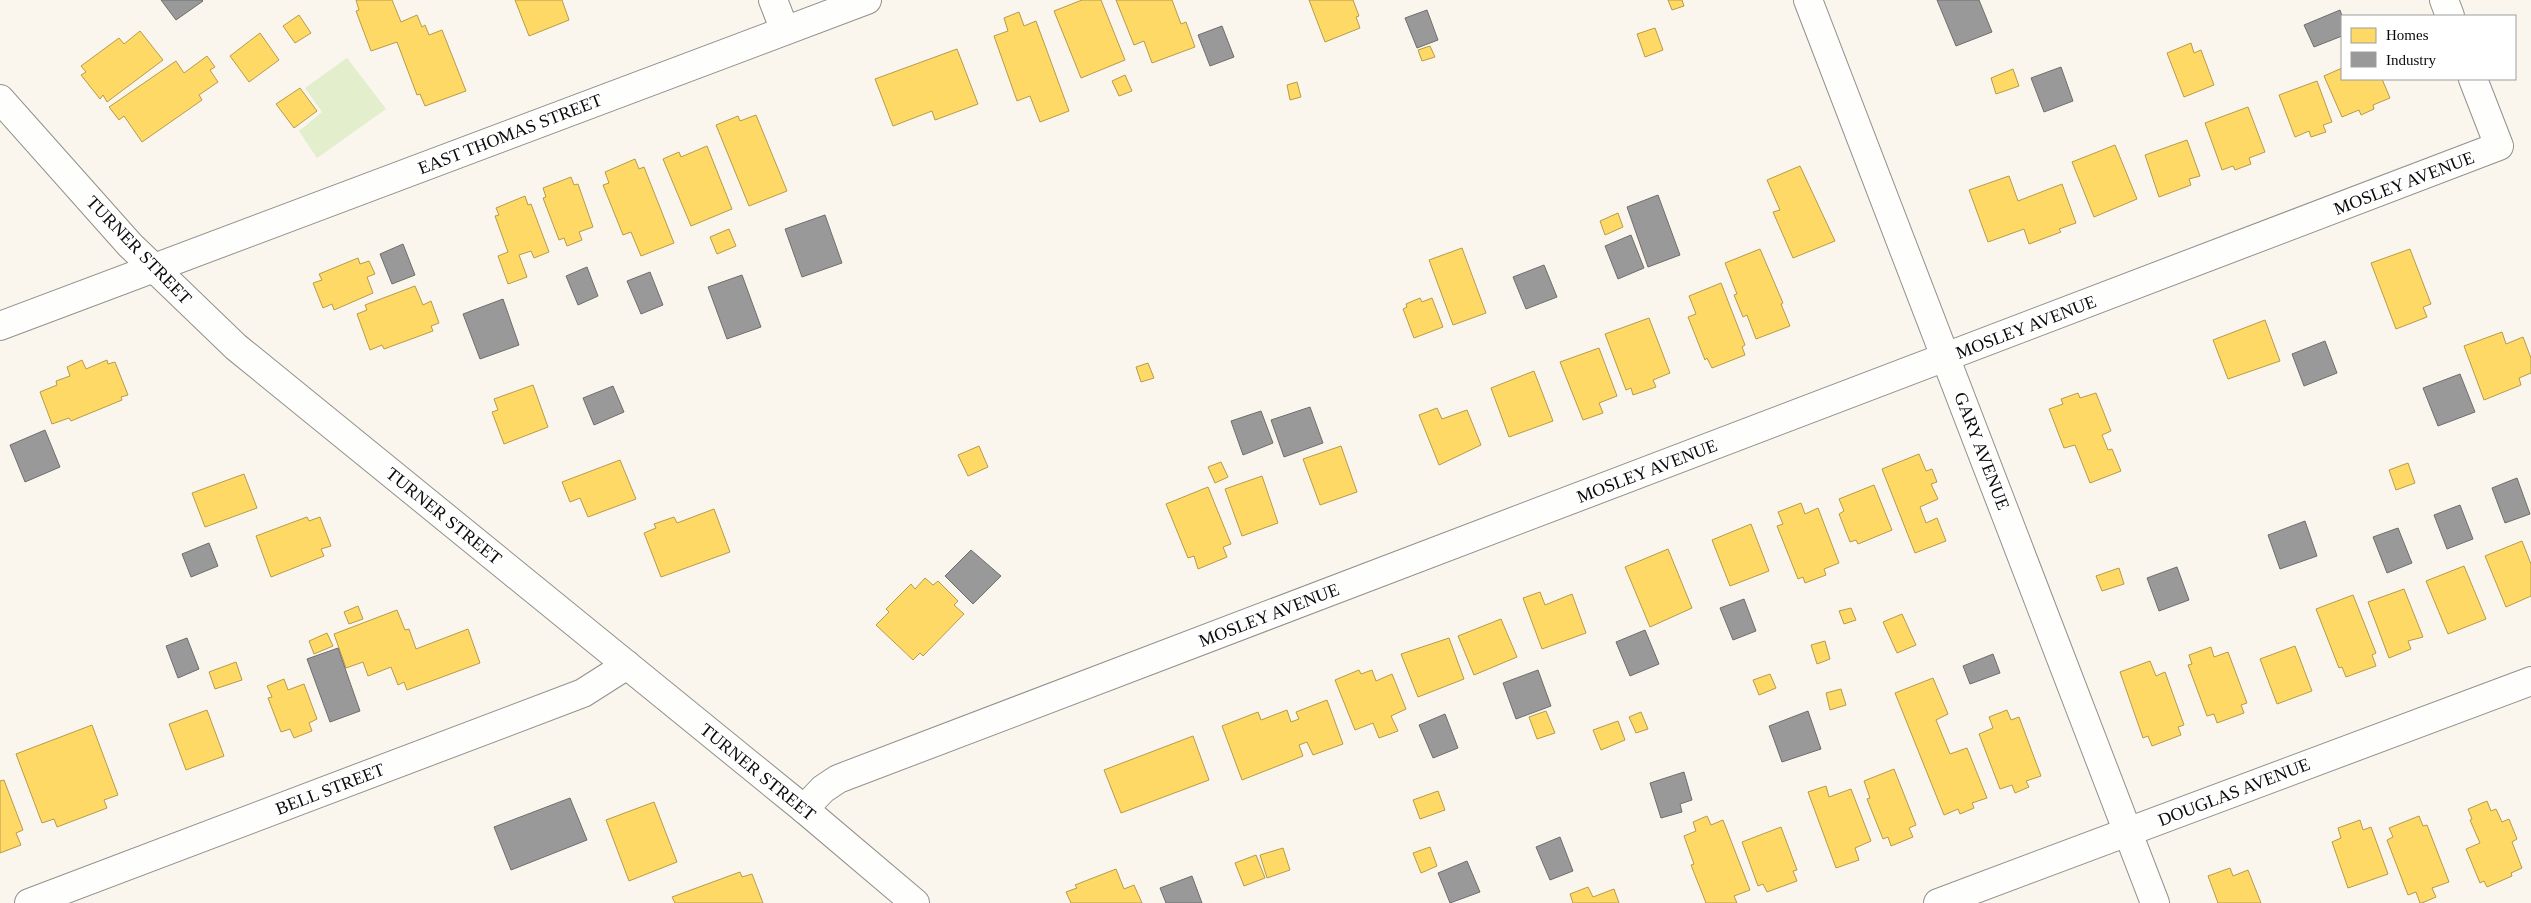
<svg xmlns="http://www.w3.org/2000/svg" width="2531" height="903" viewBox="0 0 2531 903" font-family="'Times New Roman',serif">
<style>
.green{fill:#e3eecd}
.homes{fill:#ffd966;stroke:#b69b4a}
.industry{fill:#999;stroke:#6e6e6e}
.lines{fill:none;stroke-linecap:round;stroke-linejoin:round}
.minor-casing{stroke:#92908c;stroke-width:30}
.tertiary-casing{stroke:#92908c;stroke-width:30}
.minor{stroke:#fefefc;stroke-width:28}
.tertiary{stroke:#fefefc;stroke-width:28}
.labels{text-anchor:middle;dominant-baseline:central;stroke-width:5;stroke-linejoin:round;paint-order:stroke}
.street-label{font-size:18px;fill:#0a0a0a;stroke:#fff}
</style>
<rect width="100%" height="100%" fill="#faf6ed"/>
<path class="green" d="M347,58L386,109L317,158L299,131L322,112L305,88Z"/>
<path class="homes" d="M356,0H392L401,22L417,15L422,27L425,25L429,35L442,30L466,91L425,106L420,94L417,95L397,42L371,51L356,11L359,10Z
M515,0H562L569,20L529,36Z
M1082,0H1101L1125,60L1081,78L1054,11Z
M1116,0H1172L1181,24L1186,22L1195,47L1152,63L1144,41L1134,45Z
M1309,0H1353L1359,16L1356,17L1360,28L1325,42Z
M1668,0H1682L1684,6L1672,10Z
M1019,12L1024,26L1036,21L1069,111L1040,122L1030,96L1017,101L994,36L1008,31L1004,18Z
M299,15L311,33L295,43L283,26Z
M1655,28L1663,50L1645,57L1637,34Z
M140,31L163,60L107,102L103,95L100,99L81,75L86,72L81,66L119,38L124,44Z
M260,33L279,60L249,82L230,56Z
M2191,43L2194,53L2201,50L2214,85L2184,97L2167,53Z
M1430,46L1435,57L1422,61L1418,50Z
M957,49L978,104L935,120L932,111L893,126L875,79Z
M207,56L215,67L210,70L218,82L199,95L202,100L142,142L124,116L119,120L109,107L176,61L184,73Z
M2342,68V79H2382L2390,98L2373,105L2374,109L2361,115L2359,110L2342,117L2324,76Z
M2013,69L2019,86L1996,94L1991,78Z
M1125,75L1132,91L1119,96L1112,81Z
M2317,81L2332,122L2323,125L2326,132L2311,137L2309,131L2295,137L2279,95Z
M1297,82L1301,97L1290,100L1287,85Z
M300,88L317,111L294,128L276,104Z
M2248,107L2265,152L2249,158L2251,164L2235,170L2233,166L2222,170L2205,123Z
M756,115L787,191L749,206L716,125L738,116L740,121Z
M2187,140L2200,176L2189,179L2191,185L2159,197L2145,155Z
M2115,145L2137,199L2094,217L2072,162Z
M707,146L732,209L691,226L663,159L679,152L681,157Z
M635,159L639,169L644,167L674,243L641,256L631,232L623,235L603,185L609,183L605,172Z
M1800,166L1835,241L1793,258L1773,212L1780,210L1767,180Z
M2009,176L2018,201L2062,184L2076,223L2059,229L2061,232L2029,244L2024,229L1988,242L1969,190Z
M571,177L574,185L578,184L593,227L579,232L582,240L567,246L564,238L559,240L543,198L546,197L543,188Z
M525,196L528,205L531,204L549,252L534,258L531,251L519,255L527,277L508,284L498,256L508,252L495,216L499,215L496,208Z
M1618,213L1623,227L1605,235L1600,221Z
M729,229L736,246L717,254L710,237Z
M1462,248L1486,313L1453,325L1429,260Z
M1760,249L1783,303L1781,304L1790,326L1756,339L1747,315L1743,317L1734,295L1737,294L1725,263Z
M2410,249L2431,304L2423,307L2427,317L2396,329L2371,263Z
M358,258L360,264L369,261L375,274L367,277L373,293L334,310L332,304L323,308L313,283L322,280L319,274Z
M1721,283L1745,345L1742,347L1745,355L1712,368L1707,358L1705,360L1688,317L1696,314L1689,296Z
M415,286L423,305L431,301L439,323L431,326L433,331L384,349L382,345L370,350L357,314L367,310L365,305Z
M1420,298L1422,302L1432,298L1443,327L1414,338L1403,309L1407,307L1406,304Z
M1649,318L1670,373L1653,380L1656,387L1633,395L1631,388L1626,390L1605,334Z
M2265,320L2280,361L2228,379L2213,340Z
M2502,332L2506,344L2523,337L2531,358V373L2519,378L2521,385L2484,400L2464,346Z
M1599,348L1617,396L1599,403L1603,413L1583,420L1560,362Z
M82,360L86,369L107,360L108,364L115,362L128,395L121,397L122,400L71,421L69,418L52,424L40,392L57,385L56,381L70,376L67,367Z
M1148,363L1154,378L1141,382L1136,367Z
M1534,371L1553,421L1509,437L1491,388Z
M533,385L548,427L504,444L492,412L498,410L494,399Z
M2078,393L2080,398L2096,393L2111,431L2102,435L2108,450L2112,449L2121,471L2090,483L2075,445L2064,448L2049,409L2063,404L2061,399Z
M1437,408L1442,419L1467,410L1481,445L1439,465L1419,415Z
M979,446L988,467L968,476L958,455Z
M1341,446L1357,492L1320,505L1303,459Z
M1919,454L1926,471L1932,469L1937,482L1931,484L1938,499L1920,507L1926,523L1937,518L1946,541L1915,553L1882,469Z
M620,460L636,499L588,517L580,498L570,502L562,482Z
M1221,462L1228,477L1215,483L1208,467Z
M2408,463L2415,483L2396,490L2389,470Z
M244,474L257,508L205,527L192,493Z
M1262,476L1278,523L1242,536L1225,489Z
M1874,485L1892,530L1858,544L1856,540L1850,542L1839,514L1844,511L1839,499Z
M1208,487L1231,544L1223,547L1227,557L1198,569L1194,556L1188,558L1166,504Z
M1801,503L1805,514L1818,508L1839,563L1824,569L1826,575L1805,583L1803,577L1798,579L1777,526L1783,524L1778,512Z
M714,509L730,552L661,577L644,533L656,528L654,524L674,517L677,523Z
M307,517L309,521L320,517L331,546L321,549L324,556L271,577L256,536Z
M1751,524L1769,571L1730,586L1712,540Z
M2522,541L2531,564V596L2506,607L2485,556Z
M1668,549L1692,608L1650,627L1625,567Z
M2464,566L2486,619L2448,634L2426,581Z
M2119,568L2124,584L2102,591L2096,576Z
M925,578L933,585L938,581L958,601L954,605L964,614L923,656L920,653L913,660L876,625L889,612L886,609L911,584L915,589Z
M2404,589L2423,637L2408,641L2411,649L2389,658L2368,602Z
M1540,592L1545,605L1572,594L1586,633L1542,649L1523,598Z
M2353,595L2376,653L2372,655L2376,666L2346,677L2342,667L2339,668L2316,609Z
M358,606L363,619L349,624L344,612Z
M1851,608L1856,620L1844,624L1839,611Z
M397,610L405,630L409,629L416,649L468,629L480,663L407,690L404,682L398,685L391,667L368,676L363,662L346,668L334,634Z
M1902,614L1916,645L1897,653L1883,622Z
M1501,619L1517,657L1474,675L1458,636Z
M327,633L333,646L314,654L309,641Z
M1449,638L1464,679L1418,697L1401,654Z
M1825,641L1830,659L1817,664L1811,645Z
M2295,646L2312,691L2277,704L2260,659Z
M2211,647L2214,657L2228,652L2247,703L2241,705L2244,713L2217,723L2214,714L2207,716L2188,665L2192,664L2189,655Z
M2150,661L2156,676L2165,672L2184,725L2178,727L2181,735L2152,746L2148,736L2143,738L2120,672Z
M236,662L242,680L215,689L209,672Z
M1359,670L1361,674L1372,670L1376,681L1392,674L1406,709L1391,716L1398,731L1379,738L1373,723L1355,730L1335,680Z
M1770,674L1776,688L1759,695L1753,680Z
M1933,678L1948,714L1936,720L1950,754L1967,748L1987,798L1972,803L1974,808L1960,814L1958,809L1944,815L1895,693Z
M284,679L288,690L304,684L317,719L309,723L312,731L294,738L290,729L281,732L268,698L272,697L267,686Z
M1841,689L1846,705L1830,710L1826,693Z
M1327,700L1343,744L1313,755L1307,742L1299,745L1303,756L1242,780L1222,726L1258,712L1261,720L1287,710L1291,722L1299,719L1296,712Z
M207,710L224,756L186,770L169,724Z
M2007,710L2011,720L2019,717L2041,776L2026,781L2029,787L2015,793L2012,785L2000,789L1979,734L1993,728L1989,717Z
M1546,711L1555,733L1537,739L1529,717Z
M1641,712L1648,729L1636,733L1629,717Z
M1618,721L1625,740L1601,750L1593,730Z
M92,725L118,795L104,800L107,808L57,827L54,819L42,823L16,754Z
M1193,736L1209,780L1121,813L1104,770Z
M1894,769L1916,825L1909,828L1913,837L1891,846L1888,837L1883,839L1867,799L1870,798L1864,781Z
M4,780L23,830L16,833L21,845L0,853V781Z
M1826,786L1829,797L1851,789L1871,841L1855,848L1859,860L1836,868L1808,792Z
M1438,791L1445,810L1420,819L1413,800Z
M2487,801L2491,811L2496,809L2502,822L2509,819L2517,839L2512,842L2522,868L2511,873L2512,876L2487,887L2484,881L2480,883L2466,849L2480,843L2470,820L2472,819L2468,809Z
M654,802L677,862L629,881L606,820Z
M1707,816L1711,825L1723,820L1750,890L1734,896L1737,903H1706L1691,865L1694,864L1684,836L1696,831L1693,822Z
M2419,816L2423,826L2427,825L2449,882L2432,888L2436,897L2422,903H2420L2416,892L2408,895L2387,840L2393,837L2389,828Z
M2360,820L2363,830L2371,827L2388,874L2348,888L2332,842L2341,838L2338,828Z
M1781,827L1797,870L1793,871L1797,881L1767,892L1763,884L1758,886L1742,842Z
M1430,847L1437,866L1421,873L1413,853Z
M1283,848L1290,870L1267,878L1260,855Z
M1256,855L1265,878L1244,886L1235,863Z
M2230,868L2233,876L2248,870L2261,903H2218L2208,876Z
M1116,869L1124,889L1134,885L1142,903H1071L1066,892L1077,888L1075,885Z
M740,872L742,877L752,874L763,903H675L672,897Z
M1588,887L1593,897L1614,889L1619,903H1573L1570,894Z"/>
<path class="industry" d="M161,0H202L203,1L176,20Z
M1937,0H1979L1992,32L1956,46Z
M1427,10L1438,40L1417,48L1405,18Z
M2340,10L2342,16V36L2314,47L2304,25Z
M1222,26L1234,57L1210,66L1198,35Z
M2061,67L2073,101L2044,112L2031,78Z
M1658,195L1680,255L1648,267L1627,207Z
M825,215L842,263L802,277L785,229Z
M1631,235L1644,268L1618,279L1605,246Z
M403,244L415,275L392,284L380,254Z
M1544,265L1557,297L1526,309L1513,277Z
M587,267L598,296L578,305L566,276Z
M650,272L663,305L641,314L627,281Z
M742,275L761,327L727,339L708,287Z
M503,299L519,345L480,359L463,314Z
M2325,341L2337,373L2304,386L2292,354Z
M2460,374L2475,412L2438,426L2423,388Z
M613,386L624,412L594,425L583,398Z
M1310,407L1323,443L1284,457L1271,420Z
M1261,411L1273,443L1243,455L1231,421Z
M45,430L60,467L25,482L10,445Z
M2517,478L2530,514L2505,523L2492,488Z
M2460,505L2473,539L2447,549L2434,515Z
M2305,521L2317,556L2280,569L2268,535Z
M2398,528L2412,563L2387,573L2373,537Z
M209,543L218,566L191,577L182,554Z
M971,550L1001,576L973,604L945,576Z
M2177,567L2189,600L2159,611L2147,578Z
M1744,599L1756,631L1733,640L1720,608Z
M1645,630L1659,664L1630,676L1616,642Z
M187,638L199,669L178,678L166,646Z
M338,648L360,711L330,722L307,659Z
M1993,654L2000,673L1970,684L1963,666Z
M1538,670L1551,706L1516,719L1503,683Z
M1808,711L1821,749L1782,762L1769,726Z
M1445,714L1458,748L1433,758L1419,725Z
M1684,772L1692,800L1680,804L1682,812L1661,818L1650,783Z
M570,798L587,840L511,870L494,827Z
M1560,837L1573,871L1550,880L1536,847Z
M1467,861L1480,892L1450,903L1438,873Z
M1192,876L1202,903H1166L1160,888Z"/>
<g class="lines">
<g class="minor-casing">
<path id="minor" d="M773,0L785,31
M1808,0L2155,903
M2444,0L2450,16
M0,326L867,0
M804,809L823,789L838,779L2499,146L2473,79
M29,903L583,693L627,665
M1938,903L2531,681"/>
</g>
<g class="tertiary-casing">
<path id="tertiary" d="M0,99L130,245L236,347L804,809L915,903"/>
</g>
<use href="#minor" class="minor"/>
<use href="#tertiary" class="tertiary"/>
</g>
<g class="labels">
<g class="street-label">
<text transform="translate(510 134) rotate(-21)">EAST THOMAS STREET</text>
<text transform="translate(2404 183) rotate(-21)">MOSLEY AVENUE</text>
<text transform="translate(139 250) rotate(46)">TURNER STREET</text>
<text transform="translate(2026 327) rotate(-21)">MOSLEY AVENUE</text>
<text transform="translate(1982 451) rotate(69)">GARY AVENUE</text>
<text transform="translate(1647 471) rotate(-21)">MOSLEY AVENUE</text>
<text transform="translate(444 516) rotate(39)">TURNER STREET</text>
<text transform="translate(1269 615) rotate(-21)">MOSLEY AVENUE</text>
<text transform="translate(758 772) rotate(39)">TURNER STREET</text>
<text transform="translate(330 789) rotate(-21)">BELL STREET</text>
<text transform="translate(2234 792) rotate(-21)">DOUGLAS AVENUE</text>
</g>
</g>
<rect x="2341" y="15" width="175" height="65" fill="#ffffff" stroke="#9d9d9d"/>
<rect x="2351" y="28" width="25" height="15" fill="#ffd966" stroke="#9d9d9d"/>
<text x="2386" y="40" font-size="15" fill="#0a0a0a">Homes</text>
<rect x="2351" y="52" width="25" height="15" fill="#999999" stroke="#9d9d9d"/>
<text x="2386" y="65" font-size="15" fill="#0a0a0a">Industry</text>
</svg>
